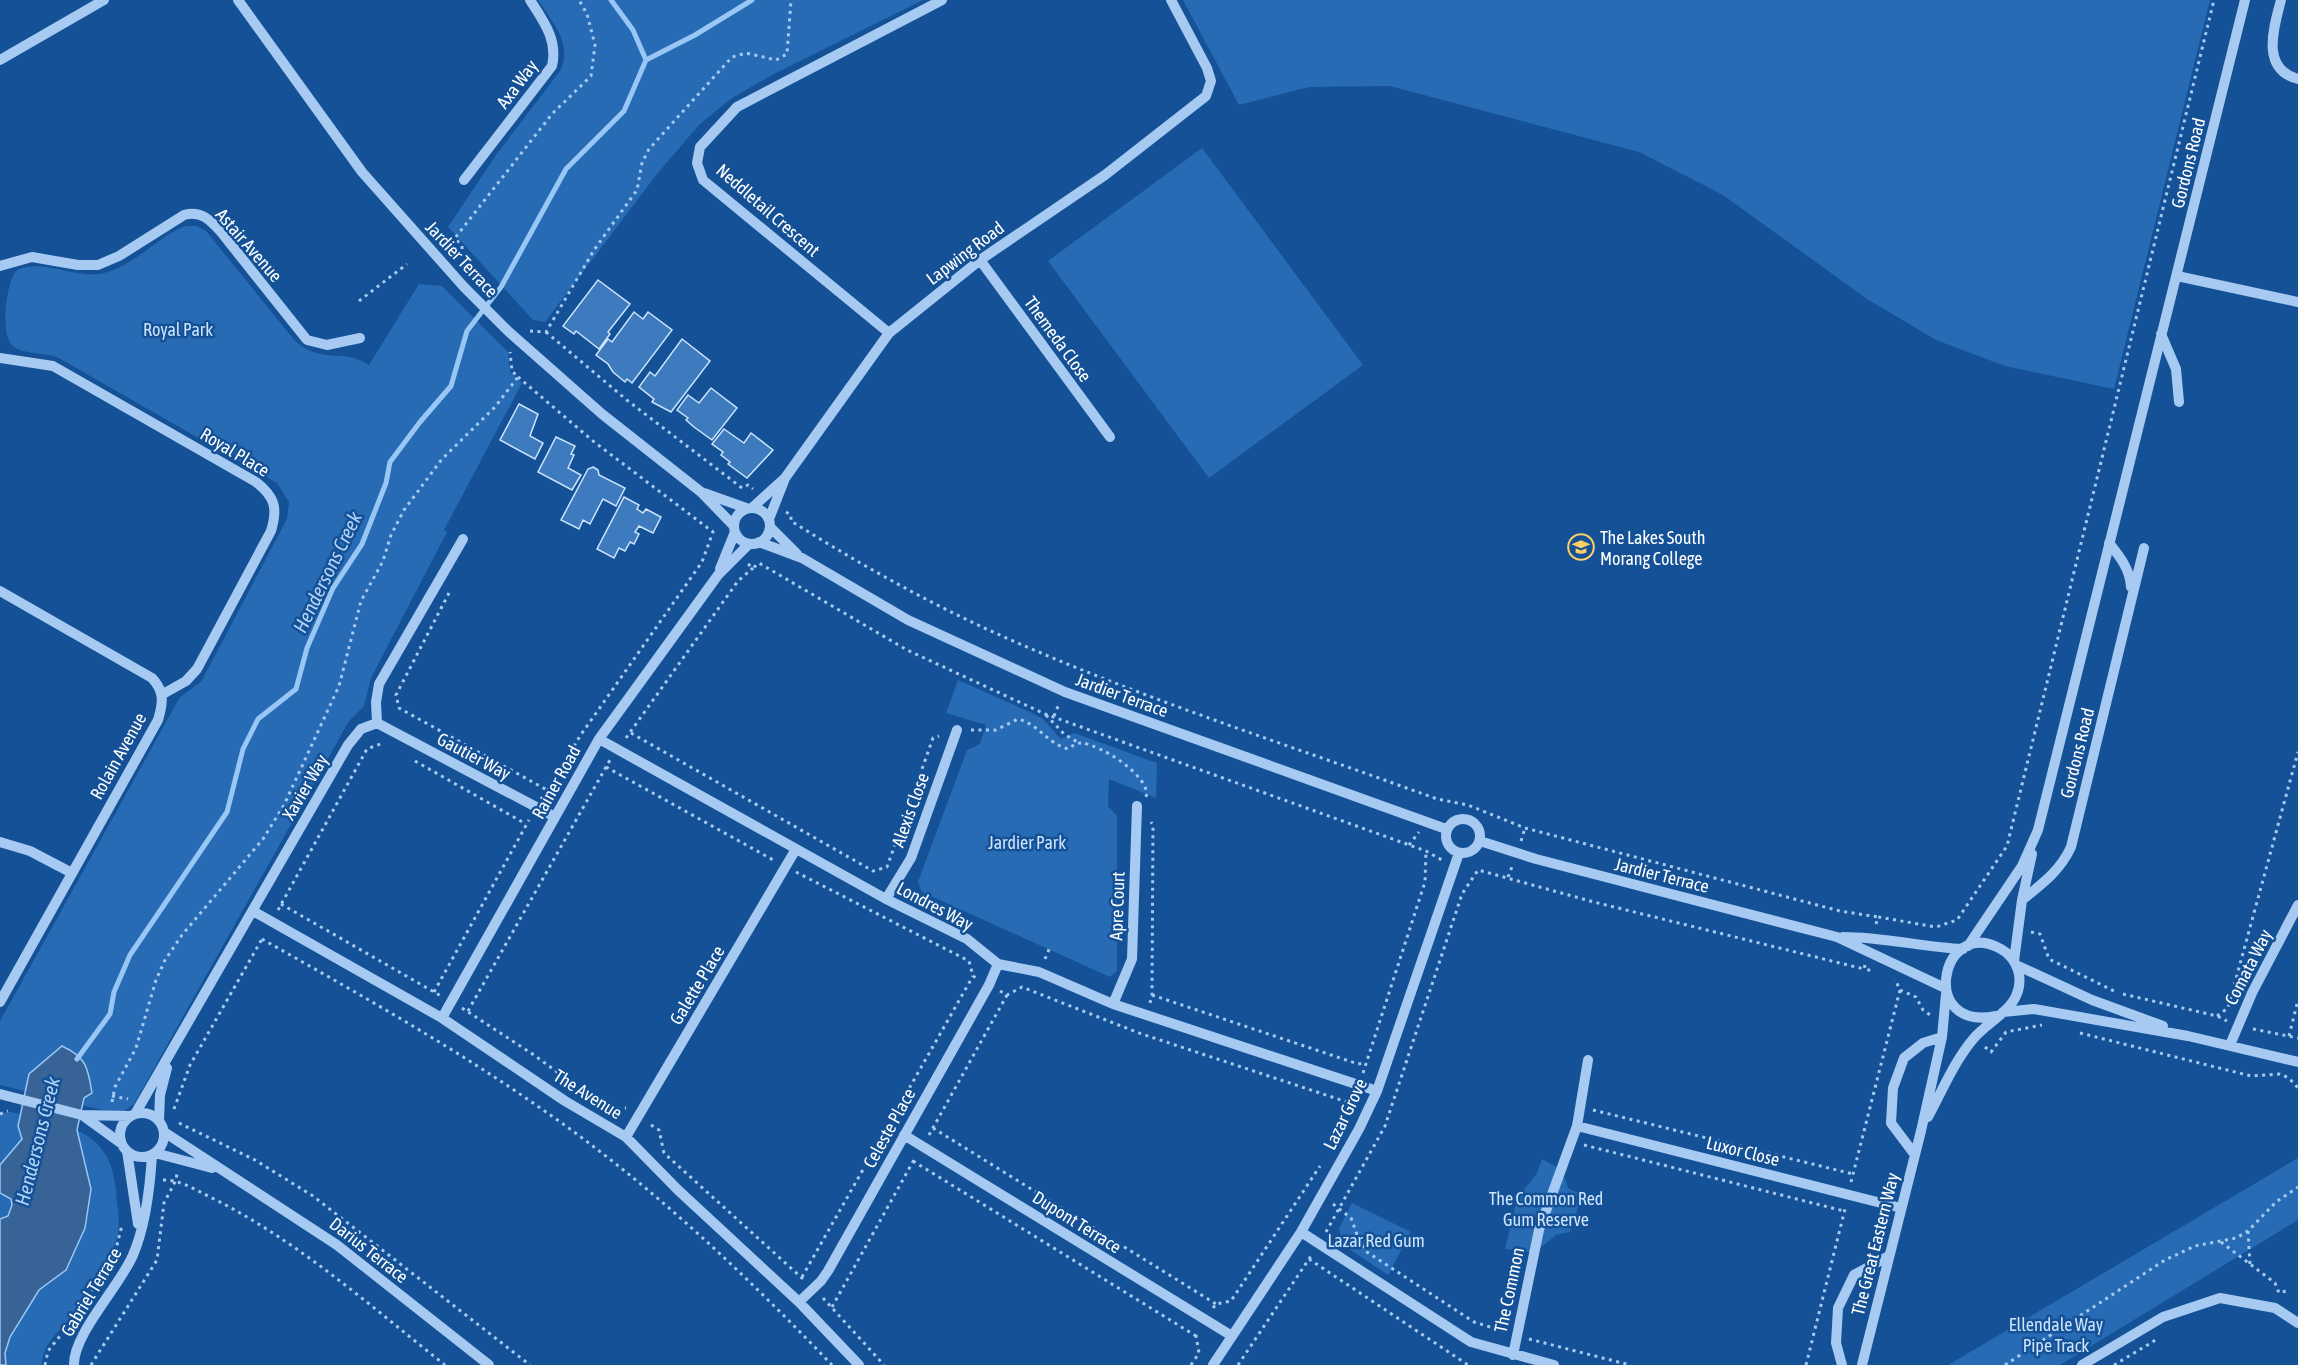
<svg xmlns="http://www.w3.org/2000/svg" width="2298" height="1365" viewBox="0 0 2298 1365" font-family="'Asap Condensed',sans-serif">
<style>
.green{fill:#276bb5}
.water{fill:#386396;stroke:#98c6f5;stroke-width:1.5}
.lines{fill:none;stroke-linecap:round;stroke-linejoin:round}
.stream{stroke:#98c6f5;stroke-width:5}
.building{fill:#3d7abe;stroke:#cde4fd;stroke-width:1.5}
.path{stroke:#a6caf2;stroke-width:3;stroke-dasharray:3 4.5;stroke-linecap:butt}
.minor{stroke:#a6caf2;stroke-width:10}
.labels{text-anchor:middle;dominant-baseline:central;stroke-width:5;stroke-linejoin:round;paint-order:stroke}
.street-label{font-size:18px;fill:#fff;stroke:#145196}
.park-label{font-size:18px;fill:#cde4fd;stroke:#145196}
.poi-label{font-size:18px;fill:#fff;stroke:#145196;text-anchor:start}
.water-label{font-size:20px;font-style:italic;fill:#b2d4f9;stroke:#145196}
</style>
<rect width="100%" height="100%" fill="#145196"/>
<path class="green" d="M538,0H923L774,74L732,98L699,125L657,174L545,322L533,320L448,227L496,155L560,71C573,44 553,23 538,0Z
M1183,0H2210L2114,389L2005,366L1936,340L1867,299L1723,195L1639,152L1390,86L1309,87L1239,105Z
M1202,148L1363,365L1209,478L1048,261Z
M185,226H197L206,231L295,341C325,366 343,347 369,365L419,284L442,286L508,352L510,372L522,383L444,530L447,532L371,678L364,706L349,721L134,1104L124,1111L110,1112L0,1085V1021L180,697L201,682L287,519L289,502L277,483L57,357C44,352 22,355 12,345C0,334 6,281 17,270C43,258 75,280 104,273C134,266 156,238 185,226Z
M958,680L1032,713L1043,719L1061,739L1074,733L1157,763L1156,798L1109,779L1108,806L1117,816V971L1110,977L922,892L918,882L967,750L980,744L986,725L946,713Z
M11,1112C62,1125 111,1126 116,1191C117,1205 120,1219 118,1232C116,1254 83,1301 69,1319C57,1334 42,1345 42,1365H0V1113Z
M2298,1158V1220L2060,1365H1948Z
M1542,1159L1562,1170L1568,1188L1582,1195L1570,1232L1556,1235L1534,1253L1505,1249L1517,1199L1537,1173Z
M1352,1203L1411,1232L1388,1275L1343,1245L1339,1229Z"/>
<path class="water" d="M62,1046C86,1057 88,1067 92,1093L84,1098L77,1130L91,1189L85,1228L66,1270L39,1290L10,1337L5,1353L6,1365H0V1219L8,1216L12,1205L11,1199L0,1193V1165L22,1139L18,1126L29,1074Z"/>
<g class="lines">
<path class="stream" d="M646,60L695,35L752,0
M77,1059L110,1014L114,992L130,955L227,812L243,749L258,719L296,689L307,648L333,588L362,544L386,483L390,462L420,422L451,386L467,331L501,287L566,169L624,111L646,60L633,30L611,0"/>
</g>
<path class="building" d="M598,280L630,304L608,332L610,334L599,349L576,331L574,334L563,326Z
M634,312L643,319L648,312L672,330L632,383L627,379L625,382L613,372L608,364L596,355L608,339L612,342Z
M682,339L710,361L671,412L652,402L654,399L639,387L650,372L655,376Z
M711,388L737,408L712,440L694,427L686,420L688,418L677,410L688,395L699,403Z
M519,404L538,414L530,436L543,443L535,459L500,440Z
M724,429L744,443L751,433L773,450L747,478L728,464L730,462L721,455L723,452L712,444Z
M556,437L575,446L571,454L574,455L568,468L581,475L572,490L538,472Z
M593,467L598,470L599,475L625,488L616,506L603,499L590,524L583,520L579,529L561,520L588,469Z
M624,497L639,505L637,509L643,513L646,509L661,517L653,533L639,526L635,532L639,534L634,544L630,542L625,551L619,548L614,558L597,549Z"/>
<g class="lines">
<path class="path" d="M463,264L462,246L455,238L552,114L591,76L595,45L587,14L579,0
M359,301L407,264
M530,331L546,332L594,250L637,190L642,163L649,149L732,57L746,53L776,60L787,54L791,0
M546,332L628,401L742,488L748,485L753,489
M518,377L593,441L713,532L702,562L580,736L544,797
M786,512L791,515V521C850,558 914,595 978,625C1126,694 1284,743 1437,799L1468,805L1525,828L1840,911L1878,917
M748,564L753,568L759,563L907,650L1045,714L1426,851L1442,860
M449,593L396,695L399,708L547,790
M1046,715L1064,734L1079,743
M1054,716L1059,704
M971,730H996L1018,719C1040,725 1045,742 1068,749C1072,746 1076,743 1081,743C1100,744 1152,777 1146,797
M631,733L873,871L887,867L933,738L939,736
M626,738L738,581L753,568
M415,761L526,824
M606,767L775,861
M1521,841L1525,828
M1409,845L1419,832
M796,872L969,961L973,976L978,979
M1508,877L1513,864
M281,904L441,996
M278,910L367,749L383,743
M1876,924L1878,917L1936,927L1957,920L2007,846L2214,0
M2031,932L2040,934L2049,959L2114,991
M262,939C359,994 455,1048 546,1112C650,1184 744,1273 832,1365
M1045,959L1050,947
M1865,965L1864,969L1874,971
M1900,990L1916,997L1923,1010L1930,1015
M1000,991L1007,995L1022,987L1139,1033L1353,1104
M434,992L529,820
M2123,994L2217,1016L2227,1021
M1152,995L1358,1064L1365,1063
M1150,1003L1152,995L1153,825L1151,822
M462,1008L534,1055L599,1103
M468,1011L610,760
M2217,1016L2228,1008L2298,752
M2253,1029L2298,1038
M2080,1033L2251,1076L2280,1074L2289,1078L2298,1088
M2289,1036L2298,1000
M1985,1047L1991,1052L2006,1032L2042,1025
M1363,1073L1425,882L1426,851
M112,1096L128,1099
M112,1102L115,1087L136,1048L156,980L165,960L182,935L263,839L284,805L339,686L361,601L383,561L391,535L404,510L442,459L495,407L518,377L512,371L510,352
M174,1109L190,1065L262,939
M610,1110L626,1108
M1593,1110L1853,1174
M0,1114L8,1111
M179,1123L255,1160L313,1196L530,1365
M651,1125L659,1130L664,1153L803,1279
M933,1128L1216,1304
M929,1135L1007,995
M1584,1145L1844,1211
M913,1161L1196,1336
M163,1180C181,1180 194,1189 210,1197C297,1240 369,1305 445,1365
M1851,1182L1900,990L1895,979
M1333,1204L1351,1218L1360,1243L1367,1252L1474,1322L1503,1331
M2248,1231L2250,1265
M1326,1232L1385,1126L1462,894L1478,870L1594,902L1864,969
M2221,1242L2275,1283L2278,1291L2284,1290L2285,1297
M1309,1259L1468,1365
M802,1277L973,976
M92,1291L114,1257L122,1225
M823,1298L884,1365
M832,1307L915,1158
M1213,1308L1216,1304L1231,1301L1320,1166
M1529,1339L1630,1365
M45,1365L48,1351L75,1317
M91,1365L157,1260L164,1203L176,1180L177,1173
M1191,1365L1199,1353L1196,1336L1198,1331
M1238,1365L1311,1256
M1806,1365L1845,1209
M2005,1365L2165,1260L2195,1246L2236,1238L2248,1231L2276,1202L2298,1187
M2114,1365L2159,1338"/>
<path class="minor" d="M238,0L362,172L464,287L508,331L602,414L701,492L733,525
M2281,0C2274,27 2260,69 2298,79
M0,60L104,0
M464,180L552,66C558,40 544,22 530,0
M980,260L1110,437
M0,266L32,257L78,265H98L119,256L184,215C201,210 210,220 221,232L307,340L327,345L360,338
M2177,276L2298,302
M889,333L703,180L697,163L700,147L737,107L942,0
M2161,334L2176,369L2179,402
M0,358L53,366L256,482C275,497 278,508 271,531L197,669L186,681L163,694
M704,493L746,508
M753,507L785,478L889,333L980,260L1105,175L1206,96L1211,81L1207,68L1171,0
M734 526a18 18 0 1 1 36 0a18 18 0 1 1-36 0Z
M769,519L784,481
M770,527L797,554
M759,542L802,558L908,620L1065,692L1446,829
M2109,543C2120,557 2130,569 2131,587
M720,569L735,532
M0,591L152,678C165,692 163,703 158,720L0,1002
M377,723L555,817
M599,739L886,899L967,939L998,964L1039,972L1113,1004L1377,1091
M1446 836a17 17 0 1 1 34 0a17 17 0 1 1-34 0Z
M1480,841L1536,859L1837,937L1945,988
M0,842L30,851L72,873
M886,899L911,858L957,730
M2022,900C2042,884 2060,871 2071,847L2144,548
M253,911L442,1018L565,1101L626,1137L678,1190L799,1302L859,1365
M1843,937C1884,937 1922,947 1963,949
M1968,946L2022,866L2038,830L2245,0
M2014,961L2022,900L2032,854
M2016,965L2092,1000L2163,1026
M1113,1004L1132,959L1137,806
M2003,1012L2034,1009L2188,1036L2298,1062
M442,1018L599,739L718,575L749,544
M2230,1045L2252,993L2298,905
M0,1094L82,1115L131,1116
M120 1135a22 22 0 1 1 44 0a22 22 0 1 1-44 0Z
M135,1114L348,745L361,729L377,723L376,702L379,684L463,539
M82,1115L122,1144
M1928,1117C1942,1091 1955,1060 1974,1038C1986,1024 2009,1012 2016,996C2019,990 2020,981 2019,974C2016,961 2008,952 1997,947C1940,920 1919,1032 1996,1016
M159,1121L160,1095L167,1068
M1577,1126L1901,1208
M164,1132L337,1245L489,1365
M904,1135L1232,1336
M626,1137L796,849
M127,1151L138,1224
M155,1153L212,1168
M1915,1155L1891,1123L1893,1088L1904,1058L1923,1043L1942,1037
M1301,1232L1471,1342L1554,1365
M799,1302L821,1281L828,1271L989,985L998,964
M1513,1355L1539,1230L1577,1126L1588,1060
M74,1365C73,1334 120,1286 133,1255C146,1225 150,1188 152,1155
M1213,1365L1301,1232L1359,1129L1377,1091L1459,853
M1842,1365L1836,1343L1838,1308L1854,1275L1889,1256
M1862,1365L1921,1131L1942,1037L1946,994
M2082,1365L2163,1317L2220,1298L2275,1308L2298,1323"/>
</g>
<defs>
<g id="school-ring" transform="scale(1.35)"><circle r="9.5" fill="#145196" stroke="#ffcf67" stroke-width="1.5"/><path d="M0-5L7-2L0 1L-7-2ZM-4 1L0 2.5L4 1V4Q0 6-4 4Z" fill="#ffcf67"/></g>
</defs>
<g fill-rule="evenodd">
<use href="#school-ring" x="1581" y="547"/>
</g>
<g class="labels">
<g class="street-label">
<text transform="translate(517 84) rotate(-53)">Axa Way</text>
<text transform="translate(2188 163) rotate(-76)">Gordons Road</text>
<text transform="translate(768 210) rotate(41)">Neddletail Crescent</text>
<text transform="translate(249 245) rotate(49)">Astair Avenue</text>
<text transform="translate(965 253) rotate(-37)">Lapwing Road</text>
<text transform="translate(462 259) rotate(47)">Jardier Terrace</text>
<text transform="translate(1058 339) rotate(54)">Themeda Close</text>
<text transform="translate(235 452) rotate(31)">Royal Place</text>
<text transform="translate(1122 695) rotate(20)">Jardier Terrace</text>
<text transform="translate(2077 753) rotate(-76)">Gordons Road</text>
<text transform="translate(118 756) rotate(-61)">Rolain Avenue</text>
<text transform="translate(474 756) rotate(28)">Gautier Way</text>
<text transform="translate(556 782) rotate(-61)">Rainer Road</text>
<text transform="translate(305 787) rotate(-60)">Xavier Way</text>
<text transform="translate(910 810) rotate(-70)">Alexis Close</text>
<text transform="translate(1662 875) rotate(14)">Jardier Terrace</text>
<text transform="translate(935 906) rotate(28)">Londres Way</text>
<text transform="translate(1117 906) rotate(-88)">Apre Court</text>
<text transform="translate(2248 967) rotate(-63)">Comata Way</text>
<text transform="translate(697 985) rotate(-59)">Galette Place</text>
<text transform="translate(588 1094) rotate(32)">The Avenue</text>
<text transform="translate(1345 1114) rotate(-64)">Lazar Grove</text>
<text transform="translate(889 1128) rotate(-61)">Celeste Place</text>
<text transform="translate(1743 1151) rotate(14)">Luxor Close</text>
<text transform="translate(1077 1222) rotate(32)">Dupont Terrace</text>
<text transform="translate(1875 1244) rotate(-76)">The Great Eastern Way</text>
<text transform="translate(369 1250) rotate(38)">Darius Terrace</text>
<text transform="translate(1509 1290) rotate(-78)">The Common</text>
<text transform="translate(91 1292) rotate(-59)">Gabriel Terrace</text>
</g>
<g class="park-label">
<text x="178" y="329">Royal Park</text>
<text x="1027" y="842">Jardier Park</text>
<text x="1546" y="1198">The Common Red<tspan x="1546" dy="21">Gum Reserve</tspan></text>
<text x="1376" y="1240">Lazar Red Gum</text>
<text x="2056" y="1324">Ellendale Way<tspan x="2056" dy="21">Pipe Track</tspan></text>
</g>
<g class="poi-label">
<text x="1600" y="537">The Lakes South<tspan x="1600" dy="21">Morang College</tspan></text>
</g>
<g class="water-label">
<text transform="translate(327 572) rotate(-64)">Hendersons Creek</text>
<text transform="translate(37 1141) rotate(-76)">Hendersons Creek</text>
</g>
</g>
</svg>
